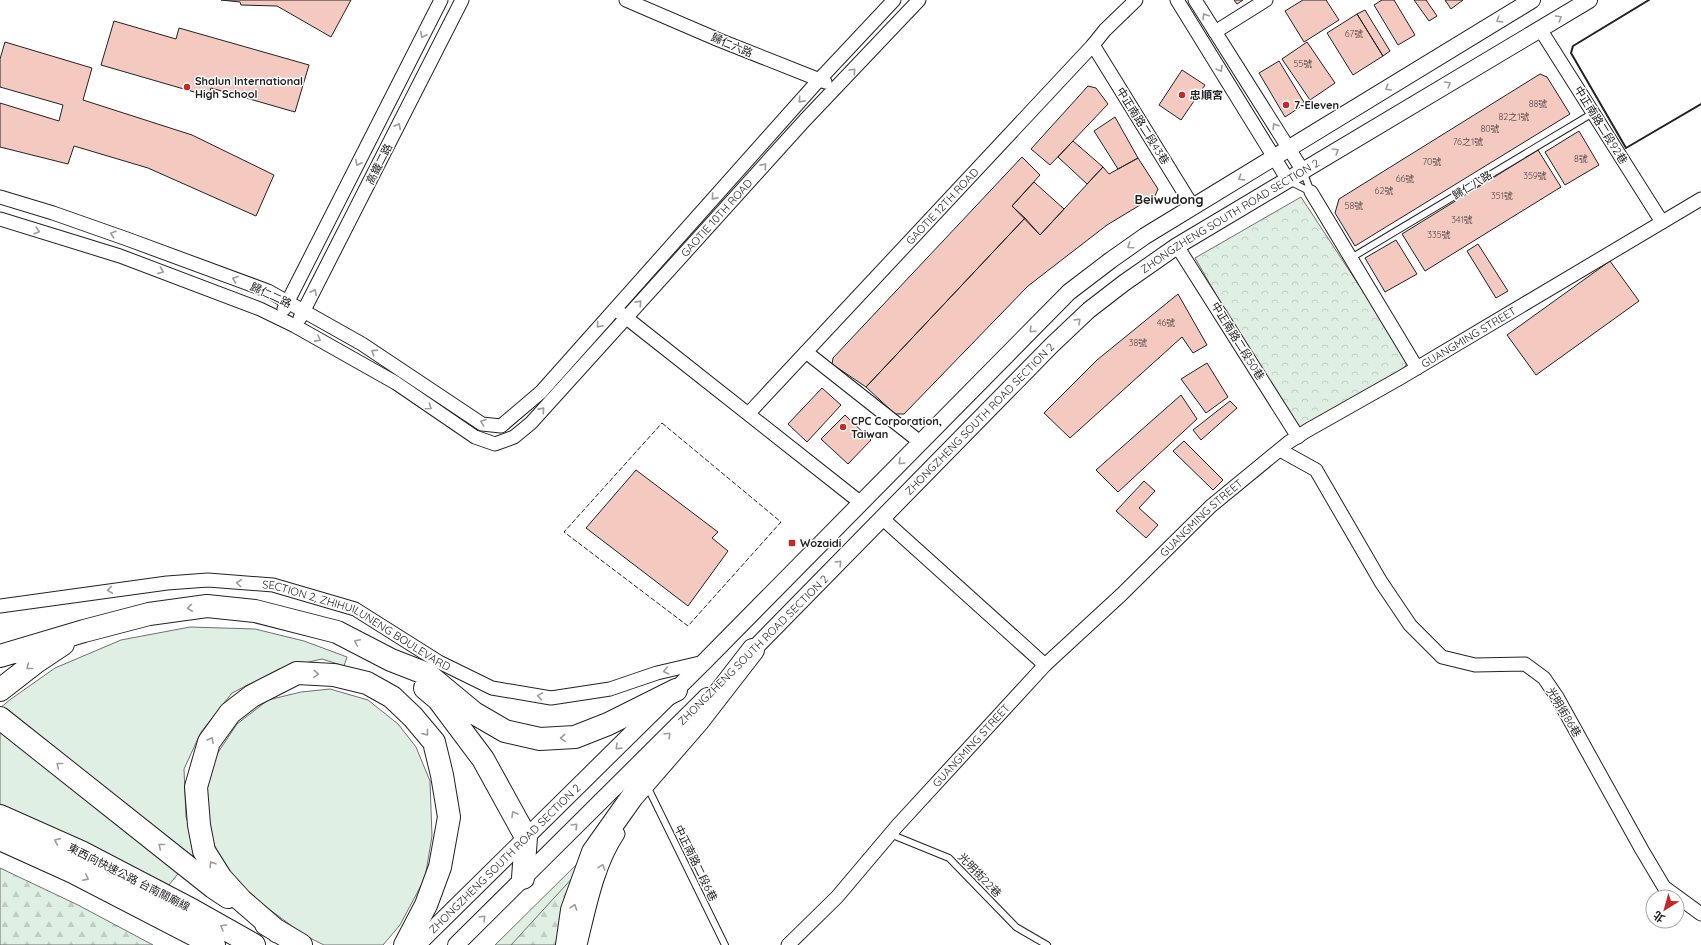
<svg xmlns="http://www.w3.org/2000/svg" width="1701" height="945" viewBox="0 0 1701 945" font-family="Quicksand,'Noto Sans TC',sans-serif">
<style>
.green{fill:#e0efe3;stroke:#6f6f6f}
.forest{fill:url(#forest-firs);stroke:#6f6f6f}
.park{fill:url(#park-crowns);stroke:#6f6f6f}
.building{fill:#f3c9c0;stroke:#222}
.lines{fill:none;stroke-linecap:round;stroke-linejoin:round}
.service-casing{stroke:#222;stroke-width:8}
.minor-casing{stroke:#222;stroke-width:15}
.tertiary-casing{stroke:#222;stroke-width:18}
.trunk-casing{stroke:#222;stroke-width:24}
.service{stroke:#fff;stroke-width:6}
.minor{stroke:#fff;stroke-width:13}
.tertiary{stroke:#fff;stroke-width:16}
.trunk{stroke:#fff;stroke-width:22}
.fence{stroke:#222;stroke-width:1;stroke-dasharray:5 2;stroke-linecap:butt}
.wall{stroke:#222;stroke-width:2}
.oneway{stroke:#9c9c9c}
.poi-dot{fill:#c62828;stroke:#fff;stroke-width:1.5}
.labels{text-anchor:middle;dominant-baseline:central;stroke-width:3;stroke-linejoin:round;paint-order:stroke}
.number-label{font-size:9px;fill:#564c4a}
.street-label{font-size:11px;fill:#222;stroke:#fff}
.poi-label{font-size:11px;font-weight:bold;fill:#222;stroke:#fff;text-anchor:start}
.quarter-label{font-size:13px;font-weight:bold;fill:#222;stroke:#fff}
</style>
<defs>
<pattern id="forest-firs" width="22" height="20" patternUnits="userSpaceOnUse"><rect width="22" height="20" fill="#e0efe3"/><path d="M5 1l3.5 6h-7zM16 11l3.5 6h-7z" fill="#c0cdc2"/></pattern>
<pattern id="park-crowns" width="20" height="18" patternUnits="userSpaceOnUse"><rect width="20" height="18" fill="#e0efe3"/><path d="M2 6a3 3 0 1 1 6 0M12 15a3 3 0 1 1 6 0" fill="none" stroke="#c0cdc2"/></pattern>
</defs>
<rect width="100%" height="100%" fill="#fff"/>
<path class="green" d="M190,627L255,629L304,641L347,657L344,666L322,659L279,669L232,693L201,732L184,769L186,817L197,850L169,885L72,836L0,806V708L11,699L55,668L121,640Z
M330,689L368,700L398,724L416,747L430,781L432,836L425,878L400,925L383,945H324L304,935L242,889L219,859L203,810L211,763L237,724L268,700L301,692Z
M580,861L560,945H495Z"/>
<path class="forest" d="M0,868L78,905L153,945H0Z
M576,874L560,945H511Z"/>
<path class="park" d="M1301,197L1408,360L1400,378L1308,430L1291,425L1195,258Z"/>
<path class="building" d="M221,0H351L331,37L277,6L241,5L240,2Z
M1234,0H1243L1237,4Z
M1303,0H1326L1339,20L1304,42L1285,11Z
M1382,0H1394L1415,35L1398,45L1374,5Z
M1414,0H1426L1437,16L1429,21Z
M1445,0H1463L1451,9Z
M1365,10L1390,51L1383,56L1357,14Z
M1357,14L1383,56L1353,75L1327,33Z
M114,21L176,39L179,28L309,65L295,112L211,88L208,96L101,65Z
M5,42L92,68L83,100L192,135L274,175L256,216L148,168L74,146L68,164L0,147V103L59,121L63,105L0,87V59Z
M1307,42L1335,83L1310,100L1282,59Z
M1279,61L1305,104L1285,117L1259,73Z
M1182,70L1205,85L1181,120L1159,105Z
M1540,74L1547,77L1570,114L1355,246L1335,213L1339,199Z
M1088,86L1096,88L1108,104L1050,165L1031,149Z
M1115,117L1138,158L1118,169L1094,131Z
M1579,131L1599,165L1565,185L1545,152Z
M1073,141L1103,167L1087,184L1058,157Z
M1538,150L1561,187L1425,271L1402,234Z
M1022,157L1040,175L1012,206L1025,218L866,387L832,364L833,358Z
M1138,158L1158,189L1155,196L1107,225L1028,286L904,414H895L866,387L1025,218L1040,235L1103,167L1109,174Z
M1034,182L1064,209L1040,235L1012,206Z
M1396,240L1417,274L1385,292L1365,258Z
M1478,244L1508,291L1496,298L1467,251Z
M1610,261L1639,301L1536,375L1507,335Z
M1178,294L1207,345L1193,353L1182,337L1070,438L1044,413L1097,360Z
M1207,363L1228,397L1206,413L1181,379Z
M822,388L841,405L807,442L788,424Z
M1181,395L1197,419L1118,492L1096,470Z
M1230,401L1237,408L1201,440L1193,430Z
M845,415L871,440L848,464L821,439Z
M1184,441L1223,480L1213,490L1173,451Z
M636,470L718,532L712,538L728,551L688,606L586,528Z
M1144,481L1155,491L1139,508L1158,525L1146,538L1116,511Z"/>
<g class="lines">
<g class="service-casing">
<path id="service" d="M1303,171L1311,192
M1289,181L1311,192
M1351,258L1593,113
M649,790L725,945
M890,834L949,858L1016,927L1047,945"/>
</g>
<g class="minor-casing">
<g id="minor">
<path d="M626,0L719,40L825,82"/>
<path d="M1177,0L1288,180"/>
<path d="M1195,0L1303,171"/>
<path d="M1540,29L1662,222"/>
<path d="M1215,32L1266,0"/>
<path d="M1093,45L1193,207"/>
<path d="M1311,192L1417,368"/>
<path d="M0,197L53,213L127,239L268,291L362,344L482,424L501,426L541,392L818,81L894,0"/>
<path id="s1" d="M0,219L120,256L260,309L295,326L396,383L475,437L495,444L514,437L531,423L805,120L919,0"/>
<path d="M1177,246L1298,437"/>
<path d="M284,309L441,0"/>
<path d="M619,312L861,503"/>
<path d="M300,318L462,0"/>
<path d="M806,352L920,442"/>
<path id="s2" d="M749,413L1093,45L1105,30L1136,0"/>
<path d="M1280,450L1316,470L1381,582L1410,625L1442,657L1475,665L1525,664L1544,678L1557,697L1642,850L1664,887L1701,914"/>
<path d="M883,519L1045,665"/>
<path id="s3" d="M0,606L167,583L208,580L273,585L355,609L439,662L492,688L551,698L610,689L657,673L704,662"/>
<path d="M580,945C589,909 597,865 618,834"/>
<path id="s4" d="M788,945L837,897L897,826L1045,665L1121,595L1211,506L1289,442L1308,430L1400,378L1701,199"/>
</g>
</g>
<g class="tertiary-casing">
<g id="tertiary">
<path id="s5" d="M745,658L1052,345L1089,310L1124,283L1177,246L1589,0"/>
<path id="s6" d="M417,945L704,662L1069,292L1111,260L1145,236L1532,0"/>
<path d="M456,945L707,696"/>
</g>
</g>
<g class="trunk-casing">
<path id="trunk" d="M0,656L84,631L149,614L207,606L255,611L337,632L391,660L427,674L474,713L505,731L540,739L575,737L608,724L676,690
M425,688L438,699L483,759L526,837L523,878
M0,690L36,662L63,644
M0,718L213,887L228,897
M0,816L81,852L192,910L254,945
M0,839L73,872L214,945
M266,924L301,945
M278,932L241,900L221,878L204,851L199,825L196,787L209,742L230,713L252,696L297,673L334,675L367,683L392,697L413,717L434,742L442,775L449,817L440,867L426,905L405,945
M567,945L572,910L593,852L632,797L698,721L753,650"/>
</g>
<use href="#service" class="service"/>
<use href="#minor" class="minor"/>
<use href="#tertiary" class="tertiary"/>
<use href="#trunk" class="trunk"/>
<path class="fence" d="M662,423L781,522L688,626L564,532Z"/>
<path class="wall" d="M1649,0L1573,46L1571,53L1626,148L1701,104"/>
</g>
<defs><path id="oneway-chevron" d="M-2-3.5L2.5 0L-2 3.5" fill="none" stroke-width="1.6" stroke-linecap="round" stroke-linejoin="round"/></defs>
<g class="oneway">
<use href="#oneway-chevron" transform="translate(1205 16) rotate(-122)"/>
<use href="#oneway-chevron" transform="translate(1559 18) rotate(-31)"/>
<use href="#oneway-chevron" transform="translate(1499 20) rotate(148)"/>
<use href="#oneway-chevron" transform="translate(423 35) rotate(117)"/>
<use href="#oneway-chevron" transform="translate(1220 69) rotate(59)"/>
<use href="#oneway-chevron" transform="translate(853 71) rotate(-47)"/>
<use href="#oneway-chevron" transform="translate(1448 84) rotate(-31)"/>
<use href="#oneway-chevron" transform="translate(1388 88) rotate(149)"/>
<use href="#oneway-chevron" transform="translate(801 100) rotate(132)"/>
<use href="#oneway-chevron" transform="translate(398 126) rotate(-63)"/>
<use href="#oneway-chevron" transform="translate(1275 126) rotate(-122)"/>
<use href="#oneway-chevron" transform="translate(1336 151) rotate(-31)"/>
<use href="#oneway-chevron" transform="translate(358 163) rotate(117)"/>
<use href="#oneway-chevron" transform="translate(764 166) rotate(-48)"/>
<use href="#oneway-chevron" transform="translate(1241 178) rotate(148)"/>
<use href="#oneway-chevron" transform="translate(714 197) rotate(132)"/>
<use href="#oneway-chevron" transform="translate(37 231) rotate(17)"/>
<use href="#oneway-chevron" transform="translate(113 234) rotate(-161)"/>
<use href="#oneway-chevron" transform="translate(1130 246) rotate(145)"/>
<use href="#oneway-chevron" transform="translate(161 271) rotate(21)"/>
<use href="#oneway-chevron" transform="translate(235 279) rotate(-160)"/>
<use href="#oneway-chevron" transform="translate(314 292) rotate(-63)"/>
<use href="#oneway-chevron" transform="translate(639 303) rotate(-48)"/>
<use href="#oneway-chevron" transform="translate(1078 321) rotate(-44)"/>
<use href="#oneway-chevron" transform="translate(599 325) rotate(131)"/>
<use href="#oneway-chevron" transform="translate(1032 330) rotate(135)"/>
<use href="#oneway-chevron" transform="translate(318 339) rotate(29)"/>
<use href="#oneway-chevron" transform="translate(374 352) rotate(-147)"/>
<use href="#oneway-chevron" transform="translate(429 407) rotate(35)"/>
<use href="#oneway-chevron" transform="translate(542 410) rotate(-48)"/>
<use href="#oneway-chevron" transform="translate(483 422) rotate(-160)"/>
<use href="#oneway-chevron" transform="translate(901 462) rotate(135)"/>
<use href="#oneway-chevron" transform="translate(839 563) rotate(-45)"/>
<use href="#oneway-chevron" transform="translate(239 583) rotate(-175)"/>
<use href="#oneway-chevron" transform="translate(110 590) rotate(172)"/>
<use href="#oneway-chevron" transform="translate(190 608) rotate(172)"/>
<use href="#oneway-chevron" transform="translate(357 642) rotate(-153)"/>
<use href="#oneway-chevron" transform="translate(29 667) rotate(142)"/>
<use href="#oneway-chevron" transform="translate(666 671) rotate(167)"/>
<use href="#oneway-chevron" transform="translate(316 674) rotate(3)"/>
<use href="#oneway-chevron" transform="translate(540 696) rotate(-171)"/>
<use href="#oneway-chevron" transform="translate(426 733) rotate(51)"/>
<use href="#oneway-chevron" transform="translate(668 735) rotate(-45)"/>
<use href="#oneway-chevron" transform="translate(563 738) rotate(176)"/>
<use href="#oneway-chevron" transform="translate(211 740) rotate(-60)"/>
<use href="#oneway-chevron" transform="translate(618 747) rotate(136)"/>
<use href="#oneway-chevron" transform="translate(59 765) rotate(-141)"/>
<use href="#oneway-chevron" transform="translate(514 814) rotate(-119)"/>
<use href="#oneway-chevron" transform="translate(575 826) rotate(-45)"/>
<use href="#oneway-chevron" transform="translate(57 841) rotate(-156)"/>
<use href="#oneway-chevron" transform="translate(161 846) rotate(-141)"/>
<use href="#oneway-chevron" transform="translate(212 864) rotate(-122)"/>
<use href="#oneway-chevron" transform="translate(602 867) rotate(-71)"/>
<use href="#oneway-chevron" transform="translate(86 878) rotate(27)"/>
<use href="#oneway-chevron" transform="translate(574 907) rotate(-73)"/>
<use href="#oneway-chevron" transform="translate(483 918) rotate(-45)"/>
<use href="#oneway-chevron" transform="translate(223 927) rotate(-150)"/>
</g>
<g class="poi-dot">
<circle cx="187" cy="87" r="4"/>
<circle cx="1182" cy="95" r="4"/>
<circle cx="1286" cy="105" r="4"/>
<circle cx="843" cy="427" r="4"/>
<rect x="788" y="539" width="8" height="8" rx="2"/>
</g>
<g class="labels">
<g class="number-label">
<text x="1354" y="33">67號</text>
<text x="1303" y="63">55號</text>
<text x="1538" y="103">88號</text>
<text x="1514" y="116">82之1號</text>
<text x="1490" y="128">80號</text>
<text x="1468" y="141">76之1號</text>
<text x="1581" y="158">8號</text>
<text x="1432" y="161">70號</text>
<text x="1535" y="175">359號</text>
<text x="1405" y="178">66號</text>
<text x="1384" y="190">62號</text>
<text x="1502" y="195">351號</text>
<text x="1354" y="205">58號</text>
<text x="1462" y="219">341號</text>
<text x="1439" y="234">335號</text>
<text x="1166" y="322">46號</text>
<text x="1138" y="342">38號</text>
</g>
<g class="street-label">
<text transform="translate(732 45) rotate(23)">歸仁六路</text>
<text transform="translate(1601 125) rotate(58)">中正南路二段92巷</text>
<text transform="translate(1143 126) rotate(58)">中正南路二段43巷</text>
<text transform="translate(379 164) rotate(-63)">高鐵二路</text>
<text transform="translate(1472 185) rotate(-31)">歸仁八路</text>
<text stroke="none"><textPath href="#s2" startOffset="283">GAOTIE 12TH ROAD</textPath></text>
<text stroke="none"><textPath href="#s5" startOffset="659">ZHONGZHENG SOUTH ROAD SECTION 2</textPath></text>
<text stroke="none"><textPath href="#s1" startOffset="866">GAOTIE 10TH ROAD</textPath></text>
<text transform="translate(271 295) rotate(25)">歸仁二路</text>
<text stroke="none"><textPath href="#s4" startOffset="919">GUANGMING STREET</textPath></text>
<text transform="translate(1238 341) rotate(58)">中正南路二段50巷</text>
<text stroke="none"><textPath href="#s5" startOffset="335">ZHONGZHENG SOUTH ROAD SECTION 2</textPath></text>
<text stroke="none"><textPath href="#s4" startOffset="595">GUANGMING STREET</textPath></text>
<text stroke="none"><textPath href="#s3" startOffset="368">SECTION 2, ZHIHUILUNENG BOULEVARD</textPath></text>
<text transform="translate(753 650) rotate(-45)">ZHONGZHENG SOUTH ROAD SECTION 2</text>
<text transform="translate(1564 712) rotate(59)">光明街86巷</text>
<text stroke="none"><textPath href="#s4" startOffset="271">GUANGMING STREET</textPath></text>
<text stroke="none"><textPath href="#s6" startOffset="123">ZHONGZHENG SOUTH ROAD SECTION 2</textPath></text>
<text transform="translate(696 863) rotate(64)">中正南路二段6巷</text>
<text transform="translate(980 875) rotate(46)">光明街22巷</text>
<text transform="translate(129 877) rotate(27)">東西向快速公路 台南關廟線</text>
</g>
<g class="poi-label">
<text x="195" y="81">Shalun International<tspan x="195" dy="13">High School</tspan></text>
<text x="1190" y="95">忠順宮</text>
<text x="1294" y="105">7-Eleven</text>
<text x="851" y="421">CPC Corporation,<tspan x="851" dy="13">Taiwan</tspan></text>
<text x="800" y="543">Wozaidi</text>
</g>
<g class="quarter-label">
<text x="1169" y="199">Beiwudong</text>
</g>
</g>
<g transform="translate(1665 909) rotate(217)"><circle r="19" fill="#ffffff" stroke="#a7a7a7"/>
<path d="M0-3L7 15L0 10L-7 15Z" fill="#c62828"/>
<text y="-6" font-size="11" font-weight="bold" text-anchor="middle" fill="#222222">北</text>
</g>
</svg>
